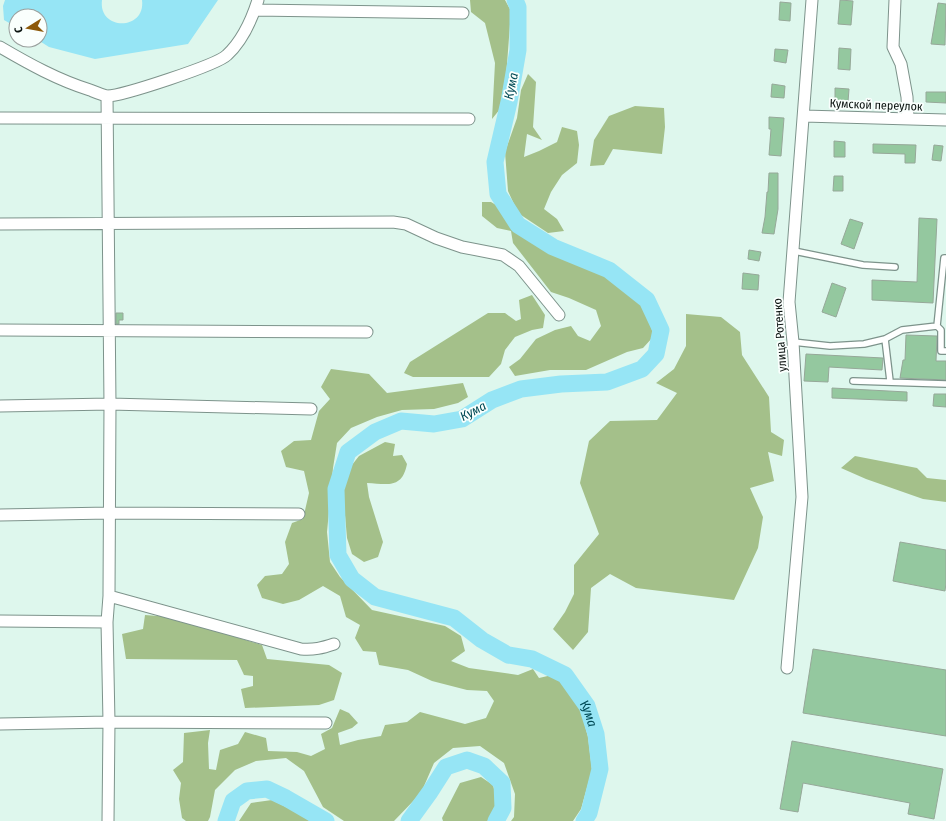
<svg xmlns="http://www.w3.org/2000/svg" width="946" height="821" viewBox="0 0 946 821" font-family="'Fira Sans Condensed',sans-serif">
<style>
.forest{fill:#a4c08a}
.water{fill:#96e5f5}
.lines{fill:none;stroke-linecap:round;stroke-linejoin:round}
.river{stroke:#96e5f5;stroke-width:17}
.building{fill:#94c89f;stroke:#96a899}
.service-casing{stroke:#7d938b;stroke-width:8}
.minor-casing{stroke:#7d938b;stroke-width:13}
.service{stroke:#fff;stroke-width:5.5}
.minor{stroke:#fff;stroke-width:11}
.labels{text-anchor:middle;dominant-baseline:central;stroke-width:3.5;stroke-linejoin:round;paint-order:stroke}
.street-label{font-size:12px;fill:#0a120f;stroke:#fafffd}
.water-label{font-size:13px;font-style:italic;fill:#004a55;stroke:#fafffd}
</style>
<rect width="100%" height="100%" fill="#def7ed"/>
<path class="forest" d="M470,0H505L511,11L504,104L492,119L495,63L485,23L471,12Z
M528,74L536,82L533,127L542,140L527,134L524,157L539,151L557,142L562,127L577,131L579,145L577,163L562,175L551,192L544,209L557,219L564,231L548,233L518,213L508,191L505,152L517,118L521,90Z
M635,106L664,108L665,127L662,154L613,149L604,165L590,166L594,140L609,116Z
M482,202H491L501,208L516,229L540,244L606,273L643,301L650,318L653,337L643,348L627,352L586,370H550L515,376L509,367L520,359L536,339L555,330L571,326L578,336L590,341L601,326L596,310L569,298L551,292L513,243L511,231L497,228L482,216Z
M532,295L545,315L543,328L532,330L515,337L505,350L501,364L489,377H413L404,373L410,362L488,313H505L516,321L521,319L519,300Z
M686,314L721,317L740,332L742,355L769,397L771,432L784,440L782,456L768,452L774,481L750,488L763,517L758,548L734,600L636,588L610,574L591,588L588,632L573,650L553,629L565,612L574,594V565L599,534L580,483L589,441L610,421L657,420L677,393L656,383L674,369L686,346Z
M331,369L369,374L387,393L463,383L468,397L458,403L434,409L402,410L377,417L351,428L337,443L333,468L327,532L330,562L340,577L372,610L445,626L461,636L465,651L451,661L469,668L518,675L533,669L539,678L552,675L564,684L580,707L588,737L592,770L581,809L573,821H511L514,817L515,794L504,763L480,746L453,748L434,763L421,793L394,821H344L323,807L304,771L286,758L256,761L235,770L215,790L210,817L208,821H186L182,818L179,799L181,783L173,770L183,762L184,733L210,730L208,743L209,769L216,770L220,750L238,744L245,732L266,738L268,751L297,752L311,756L325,749L321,734L332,728L340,709L349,713L358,723L352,728L338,733L340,745L358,740L381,736L385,725L407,722L420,712L465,724L486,718L494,701L487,691L467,690L432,681L408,670L379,665L376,652L363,651L355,638L360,625L346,617L340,596L323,586L299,600L283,604L262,598L257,585L265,576L282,574L289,564L285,542L292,523L303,519L309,493L304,471L286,467L281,451L294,441L311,440L319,411L330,399L321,387Z
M385,442L395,444L393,456L402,455L407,464C402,489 388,484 367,483L369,497L383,542L378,557L364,562L352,554L347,538L343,492L348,470L359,456Z
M855,456L917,468L927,478L946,480V502L923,499L866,479L841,468Z
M145,615L171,617L262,645L267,659L329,665L342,673L334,700L319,705L245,708L241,689L253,686V676L244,675L237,660L126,659L122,634L143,629Z
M481,777L493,785L497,801L493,818L487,821H443L442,818L460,783Z
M272,800L296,812L310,821H239L251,803Z"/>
<path class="water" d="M5,0H102C98,31 146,31 142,0H218L188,44L95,59L49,47L38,40H40V16H16V27L4,20L3,6Z"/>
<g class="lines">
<g class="river">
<path id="s1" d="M515,0L518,7V50L509,102L495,162L498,194L518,225L553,247L609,270L647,300L661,330L656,354L642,369L607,382L561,384L521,389L492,400L462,419L434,424L401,421L375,432L348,452L336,489L338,555L352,579L375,597L454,618L482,640L508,655L532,659L565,675L587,706L596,734L600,769L589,813L584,821"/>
<path d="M226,821L233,801L247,791L267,789L286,798L326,821"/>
<path d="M409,821L430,792L446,767L467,760L484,766L502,783L503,808L496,821"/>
</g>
</g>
<path class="building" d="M840,0L853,1L851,25L838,24Z
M780,2L791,3L790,21L779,20Z
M938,3L946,4L945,45L931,44Z
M839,48L851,49L850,70L838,69Z
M775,49L788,50L786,63L774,61Z
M772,84L785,86L784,98L771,97Z
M835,88L849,89L848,102L835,101Z
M926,92H946V103L926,102Z
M769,117L784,118L781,156L769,155L771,129H769Z
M834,141L845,142V157H834Z
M873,144L916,145L915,163H905V154L873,153Z
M934,145L943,146L941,161L932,160Z
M769,173H778V209L774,234L762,233L765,217L767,192H768Z
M834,176H843V191H833Z
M919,218L937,219L933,303L872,300V280L917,282Z
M850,219L863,223L854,249L841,244Z
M749,250L761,252L759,261L748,259Z
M743,273L759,275L758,290L742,289Z
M832,283L846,288L836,317L822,312Z
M116,313H123V320H119V324H116Z
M906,335L937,336L936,361H946V380L900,378L903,360H905Z
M806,354L883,358L882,370L829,367L828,382L804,381Z
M832,388L907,392V401L832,398Z
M934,394H946V407L933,406Z
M900,542L946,550V583L945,591L893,581Z
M813,649L946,670V736L803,713Z
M792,741L943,769L934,819L908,814L910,803L803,783L798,812L780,809Z"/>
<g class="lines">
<g class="service-casing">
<path id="service" d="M794,251L863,265L895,267
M937,326L941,330V351H946
M885,339L890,381
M793,342L830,346L864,344L885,339L902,330L937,326L944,258H946
M853,381L946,384"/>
</g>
<g class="minor-casing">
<path id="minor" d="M895,0L893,47L901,64L907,97L908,119
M255,10L463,13
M0,47C29,64 58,80 90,90C95,92 102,95 107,96C122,96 217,65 227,55C242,41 252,19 258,0
M107,96L110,404L109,596L107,622L109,722L108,821
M804,116L946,120
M0,118L469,119
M0,224L393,222L406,224L436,238L462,247L503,255L519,266L559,315
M0,330L367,332
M0,406L110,404L311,409
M0,515L109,513L299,514
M109,596L301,649C314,650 322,648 334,644
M0,621L107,622
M787,668L802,497L793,342L789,302L812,0
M0,724L109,722L326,723"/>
</g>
<use href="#service" class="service"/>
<use href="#minor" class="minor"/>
</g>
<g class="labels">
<g class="street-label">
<text transform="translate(876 105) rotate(2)">Кумской переулок</text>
<text transform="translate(780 335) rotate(-94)">улица Ротенко</text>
</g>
<g class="water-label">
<text transform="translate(511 86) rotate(-78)">Кума</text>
<text transform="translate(473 411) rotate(-28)">Кума</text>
<text stroke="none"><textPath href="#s1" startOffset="1192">Кума</textPath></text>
</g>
</g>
<g transform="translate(28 28) rotate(259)"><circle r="19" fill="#fafffd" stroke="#9aa09e"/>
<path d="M0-3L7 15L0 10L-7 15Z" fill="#8d5909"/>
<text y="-6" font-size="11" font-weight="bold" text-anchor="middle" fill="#0a120f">С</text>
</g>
</svg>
